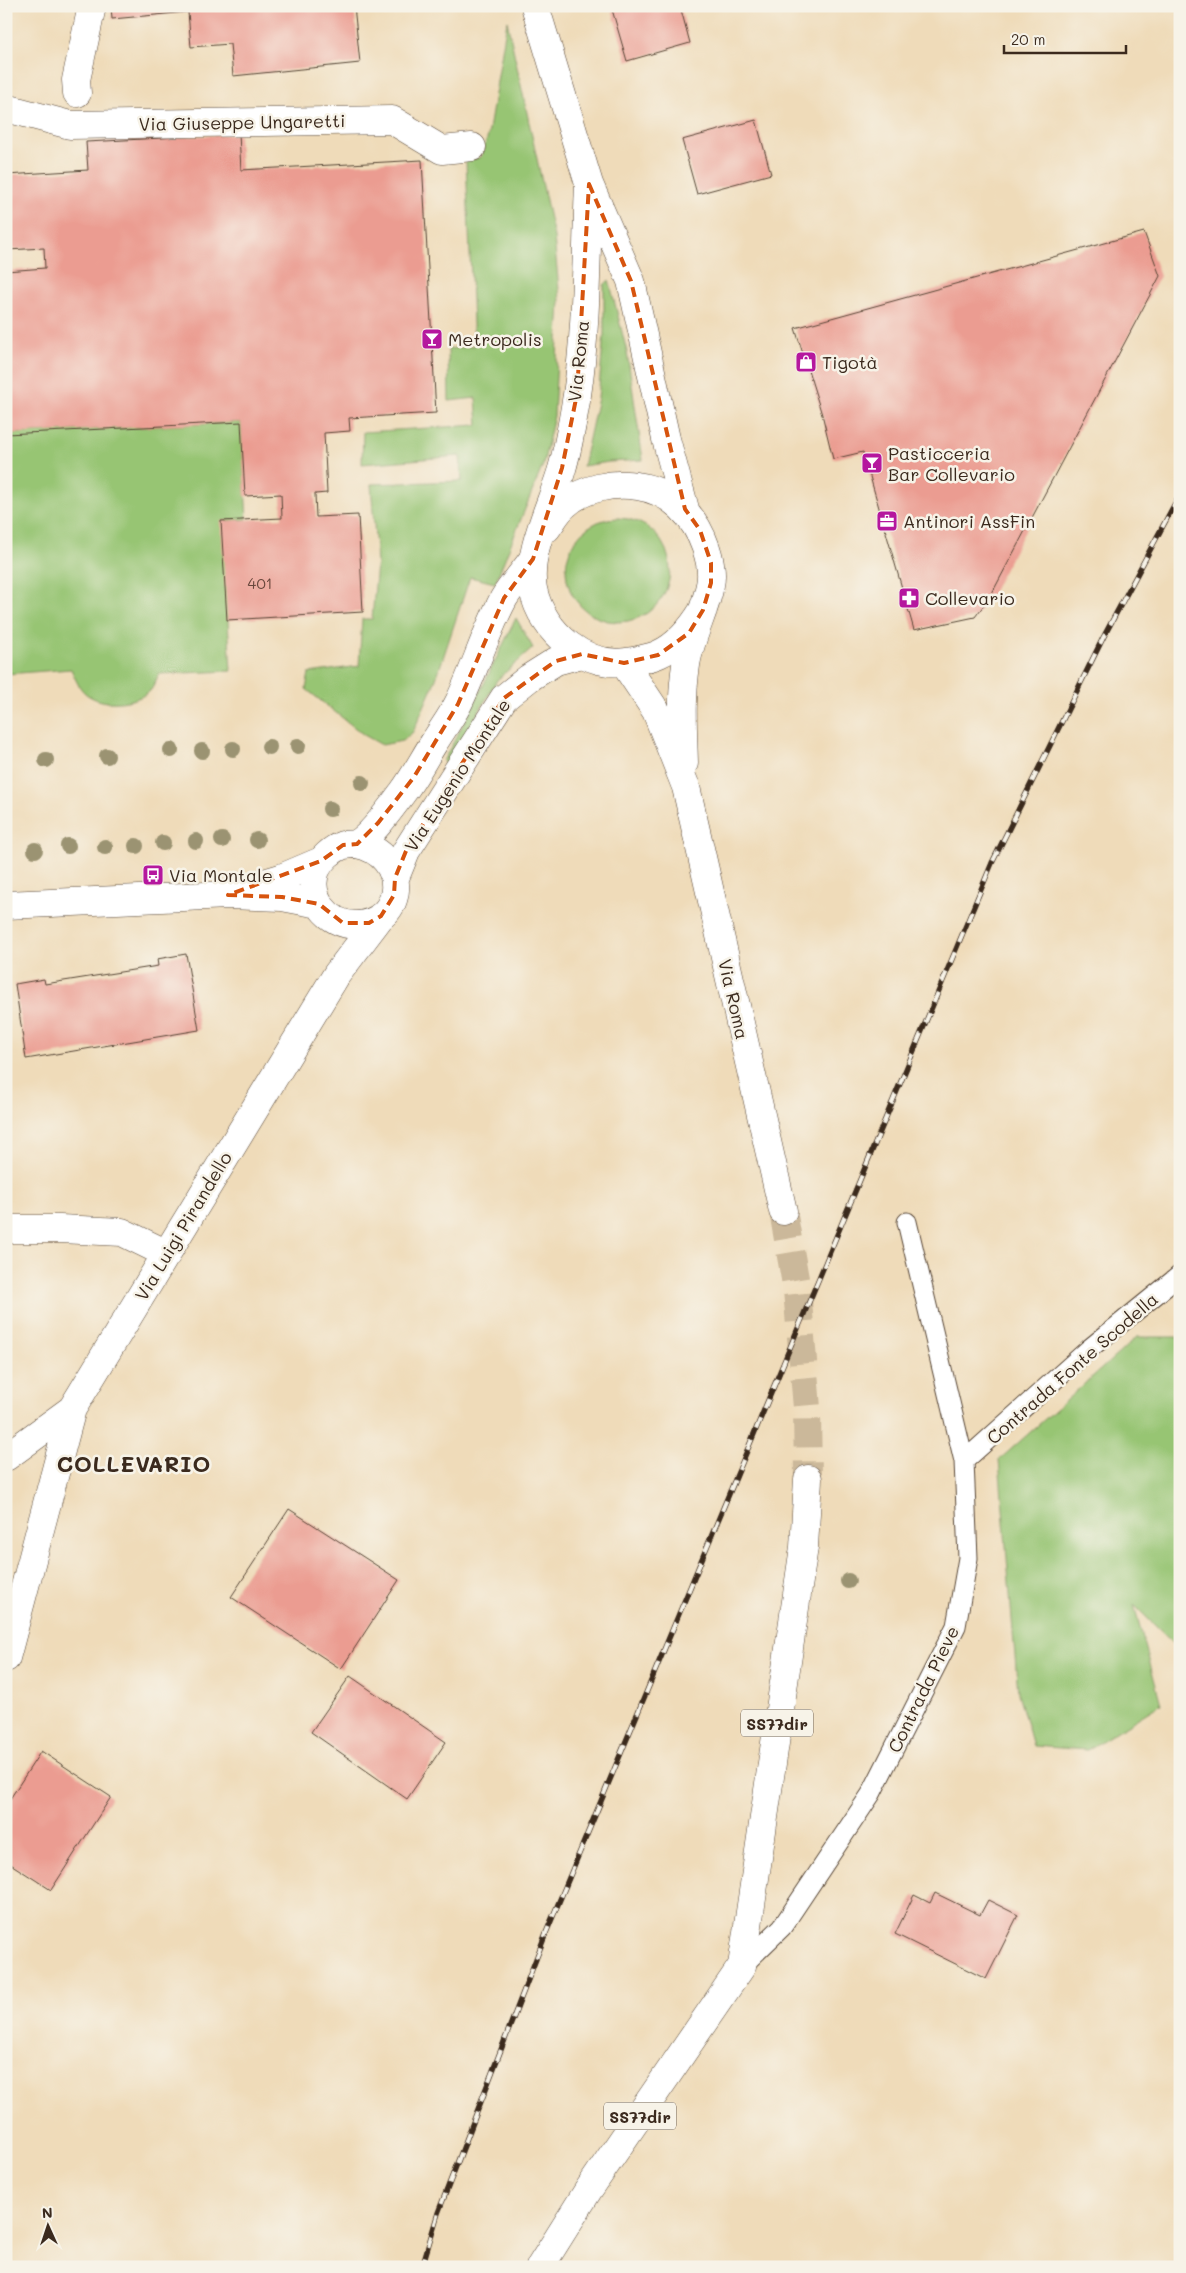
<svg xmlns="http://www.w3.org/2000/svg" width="1186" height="2273" viewBox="0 0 1186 2273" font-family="Mali,sans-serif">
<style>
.green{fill:#97c573;stroke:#697848}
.building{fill:#eb9c91}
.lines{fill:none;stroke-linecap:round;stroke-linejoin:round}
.primary-tunnel{stroke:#cbb89a;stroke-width:28;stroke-dasharray:28 14;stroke-linecap:butt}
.lane-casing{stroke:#564535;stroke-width:21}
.street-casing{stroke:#564535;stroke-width:29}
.primary-casing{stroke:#564535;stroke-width:29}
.lane{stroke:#fff;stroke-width:19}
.street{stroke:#fff;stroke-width:28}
.primary{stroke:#fff;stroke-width:28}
.rail-casing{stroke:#3b2a1e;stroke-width:5.5}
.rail{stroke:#f7f3e8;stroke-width:4;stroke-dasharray:11;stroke-linecap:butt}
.tree{fill:#9b9372}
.marked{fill:none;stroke:#d7540e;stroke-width:4;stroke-dasharray:10 6;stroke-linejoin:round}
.labels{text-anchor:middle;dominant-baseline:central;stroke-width:5;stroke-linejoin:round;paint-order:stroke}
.number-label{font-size:15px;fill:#67463b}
.shield{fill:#f7f3e8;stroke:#73665b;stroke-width:1}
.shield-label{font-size:16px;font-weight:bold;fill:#3b2a1e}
.street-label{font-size:18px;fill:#3b2a1e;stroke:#f7f3e8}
.poi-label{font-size:18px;fill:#3b2a1e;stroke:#f7f3e8;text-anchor:start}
.district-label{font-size:22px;font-weight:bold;letter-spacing:1px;fill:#3b2a1e;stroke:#f7f3e8}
</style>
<rect width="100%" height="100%" fill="#f7f3e8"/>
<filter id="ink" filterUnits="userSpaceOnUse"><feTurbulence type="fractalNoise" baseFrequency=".02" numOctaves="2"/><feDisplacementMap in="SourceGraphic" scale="10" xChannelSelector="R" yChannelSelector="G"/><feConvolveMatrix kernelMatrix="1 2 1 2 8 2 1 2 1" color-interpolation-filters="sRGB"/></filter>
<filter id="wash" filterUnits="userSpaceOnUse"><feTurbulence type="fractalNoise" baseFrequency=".0096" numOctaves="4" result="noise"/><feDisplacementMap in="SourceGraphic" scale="20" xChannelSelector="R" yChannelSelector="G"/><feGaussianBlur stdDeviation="1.12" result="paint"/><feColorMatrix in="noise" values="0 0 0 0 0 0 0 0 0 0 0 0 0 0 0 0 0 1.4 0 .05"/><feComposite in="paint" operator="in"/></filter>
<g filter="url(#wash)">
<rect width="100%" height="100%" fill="#efdbb9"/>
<path class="green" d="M507,21L554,237L560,301L554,416L543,465L495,583L470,577L436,679L413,732L402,741L382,745L364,735L306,689L309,673L359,666L362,619H372L377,564L371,484L462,481L460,456L362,464L363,432L478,425L476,398L449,401L448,349L474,346L466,161L481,157L488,136Z
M609,280L627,352L643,460L609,462L583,466L598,398L604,334V285Z
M241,422L247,519L222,521L231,671L159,674C156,679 154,687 150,691C136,703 107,706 91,697C80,692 76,680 71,669L6,674V434Z
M566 570a52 52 0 1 1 104 0a52 52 0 1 1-104 0Z
M516,618L533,648L497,680L447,767L443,761L474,704Z
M1137,1337H1180V1650L1134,1605L1161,1704L1087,1750L1033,1746L1018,1693L999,1460Z"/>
<g id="blocks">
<path class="building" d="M111,6H354L360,63L233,76L230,44L191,47L188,12L112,19Z
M611,6H680L690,43L627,61Z
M756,120L771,174L697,194L682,140Z
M239,134L241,170L422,160L436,413L349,418L350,431L324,433L327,493L315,494L316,517L358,515L363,612L227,620L221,521L282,518L281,494L245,496L241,422L6,434V271L45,268L44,248L7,250L6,175L88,170L86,142Z
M1144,232L1160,276L990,597L975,617L914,630L863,452L833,459L823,418L795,328Z
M186,954L199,1030L26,1059L15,984L44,979L45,984L158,966L157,959Z
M289,1509L399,1580L341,1669L231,1597Z
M350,1676L446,1742L407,1799L311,1732Z
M41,1751L111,1797L51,1890L6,1861V1805Z
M935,1893L980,1915L988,1900L1018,1915L986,1979L895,1934L914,1895L930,1903Z"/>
</g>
</g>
<g filter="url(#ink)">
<use href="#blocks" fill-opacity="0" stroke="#564535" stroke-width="1"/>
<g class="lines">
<path class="primary-tunnel" d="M783,1211L797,1290L807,1408L808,1479"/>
<g class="lane-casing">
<path id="lane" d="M964,1461L1089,1349L1180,1275
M742,1966L782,1927L871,1794L956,1626L968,1558L964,1461L907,1222"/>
</g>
<g class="street-casing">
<path id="street" d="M77,93L76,80L92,6
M6,108L70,125L392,120L442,150L472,147
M357,844C411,855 405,924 356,925C328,925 306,897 316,870C321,859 332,849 343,845C348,844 354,845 358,843C372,835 393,805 403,792C415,776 424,758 435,741C443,728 452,716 459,702C475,669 486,631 504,598C512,585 524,572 533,559
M395,878L406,851L504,698L529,678L556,661L582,654
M248,888L281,878L321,861
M6,905L228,895L282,897L319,904
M6,1229H60L122,1232L167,1254
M6,1457L72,1409L337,974L381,916
M6,1658L72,1409"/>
</g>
<g class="primary-casing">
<path id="primary" d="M535,6L589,184L631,281L666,439L685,509
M589,184C586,252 587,328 577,395C573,419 569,445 562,469C552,504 526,553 533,589C542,633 587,671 633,661C641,659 651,658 659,654C679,645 692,628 703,610
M547,528C553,520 558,510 566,504C583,488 615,482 637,486C672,491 695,516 706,548C710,560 713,572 710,585C705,612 690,637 686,665C681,698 683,729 684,763
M624,663L656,711L686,787L783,1211
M540,2267L589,2189L742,1966L804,1547L808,1479"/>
</g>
<use href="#lane" class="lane"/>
<use href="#street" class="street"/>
<use href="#primary" class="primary"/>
<g class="rail-casing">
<path id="rail" d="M422,2267L438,2213L546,1933L992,863L1103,638L1180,494"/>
</g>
<use href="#rail" class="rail"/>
</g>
<g class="tree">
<circle cx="298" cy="746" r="8"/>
<circle cx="269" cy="747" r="8"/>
<circle cx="233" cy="749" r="8"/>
<circle cx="171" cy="750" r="8"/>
<circle cx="202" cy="751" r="8"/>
<circle cx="107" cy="756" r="8"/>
<circle cx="46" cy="760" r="8"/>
<circle cx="362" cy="783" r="8"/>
<circle cx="330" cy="809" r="8"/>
<circle cx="222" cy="840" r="8"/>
<circle cx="257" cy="840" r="8"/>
<circle cx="196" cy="841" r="8"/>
<circle cx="163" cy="843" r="8"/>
<circle cx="68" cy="846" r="8"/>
<circle cx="136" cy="846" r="8"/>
<circle cx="105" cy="847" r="8"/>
<circle cx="35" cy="850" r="8"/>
<circle cx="848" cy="1581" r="8"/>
</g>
</g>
<path class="marked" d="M589,184L631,281L685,509L700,530L711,563V583L703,610L689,633L658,655L624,663L582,654L556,661L504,698L406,851L395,878L394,895L381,916L369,923H343L319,904L282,897L228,895L321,861L343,845L357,844L378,823L414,777L458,704L504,598L533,559L562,468L577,394Z"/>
<defs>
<g id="bar-square" transform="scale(1.125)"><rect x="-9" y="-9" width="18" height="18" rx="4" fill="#b5179e" stroke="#f7f3e8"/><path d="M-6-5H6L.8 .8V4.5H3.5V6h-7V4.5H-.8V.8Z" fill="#fff"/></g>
<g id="shop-square" transform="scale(1.125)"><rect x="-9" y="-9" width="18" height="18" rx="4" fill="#b5179e" stroke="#f7f3e8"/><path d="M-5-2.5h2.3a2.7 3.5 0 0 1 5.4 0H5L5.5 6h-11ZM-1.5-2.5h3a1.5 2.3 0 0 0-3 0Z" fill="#fff"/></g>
<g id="office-square" transform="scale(1.125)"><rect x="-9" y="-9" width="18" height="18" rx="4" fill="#b5179e" stroke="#f7f3e8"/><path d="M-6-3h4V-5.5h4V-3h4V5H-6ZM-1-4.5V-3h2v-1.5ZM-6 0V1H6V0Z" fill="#fff"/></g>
<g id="pharmacy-square" transform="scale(1.125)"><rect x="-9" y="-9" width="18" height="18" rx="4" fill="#b5179e" stroke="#f7f3e8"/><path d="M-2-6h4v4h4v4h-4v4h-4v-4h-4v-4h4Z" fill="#fff"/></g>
<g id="bus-square" transform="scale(1.125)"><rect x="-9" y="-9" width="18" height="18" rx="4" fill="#b5179e" stroke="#f7f3e8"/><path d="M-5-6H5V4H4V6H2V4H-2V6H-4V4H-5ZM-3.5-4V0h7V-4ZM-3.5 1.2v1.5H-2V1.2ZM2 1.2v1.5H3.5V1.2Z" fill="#fff"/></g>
</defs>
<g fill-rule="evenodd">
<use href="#bar-square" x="432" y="339"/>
<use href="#shop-square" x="806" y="362"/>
<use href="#bar-square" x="872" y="463"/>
<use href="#office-square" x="887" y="521"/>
<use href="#pharmacy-square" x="909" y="598"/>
<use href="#bus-square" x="153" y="875"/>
</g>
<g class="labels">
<g class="number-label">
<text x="260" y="583">401</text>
</g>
<g class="shield">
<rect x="741" y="1709.5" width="72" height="27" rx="4"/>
<rect x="604" y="2102.5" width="72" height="27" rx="4"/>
</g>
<g class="shield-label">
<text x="777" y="1723">SS77dir</text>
<text x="640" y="2116">SS77dir</text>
</g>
<g class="street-label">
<text transform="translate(242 122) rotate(-1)">Via Giuseppe Ungaretti</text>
<text transform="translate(578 361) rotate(-84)">Via Roma</text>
<text transform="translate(457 775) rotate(-57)">Via Eugenio Montale</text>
<text transform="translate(734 999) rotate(77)">Via Roma</text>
<text transform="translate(183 1226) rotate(-59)">Via Luigi Pirandello</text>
<text transform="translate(1072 1368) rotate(-41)">Contrada Fonte Scodella</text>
<text transform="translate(923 1689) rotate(-64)">Contrada Pieve</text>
</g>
<g class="poi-label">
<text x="448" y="339">Metropolis</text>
<text x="822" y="362">Tigotà</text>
<text x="888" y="453">Pasticceria<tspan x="888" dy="21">Bar Collevario</tspan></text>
<text x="903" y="521">Antinori AssFin</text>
<text x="925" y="598">Collevario</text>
<text x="169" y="875">Via Montale</text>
</g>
<g class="district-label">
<text x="134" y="1463">COLLEVARIO</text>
</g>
</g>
<rect width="1186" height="2273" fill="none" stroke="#f7f3e8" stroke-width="25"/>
<g transform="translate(48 2226) rotate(357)" stroke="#f7f3e8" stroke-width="4" paint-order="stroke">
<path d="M0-4L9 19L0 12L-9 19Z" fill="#3b2a1e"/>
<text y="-8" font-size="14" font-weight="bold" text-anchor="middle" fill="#3b2a1e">N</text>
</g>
<path d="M1004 45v8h122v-8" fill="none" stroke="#3b2a1e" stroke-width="2.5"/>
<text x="1011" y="45" font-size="15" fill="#3b2a1e" stroke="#f7f3e8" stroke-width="4" paint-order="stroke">20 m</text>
</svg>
